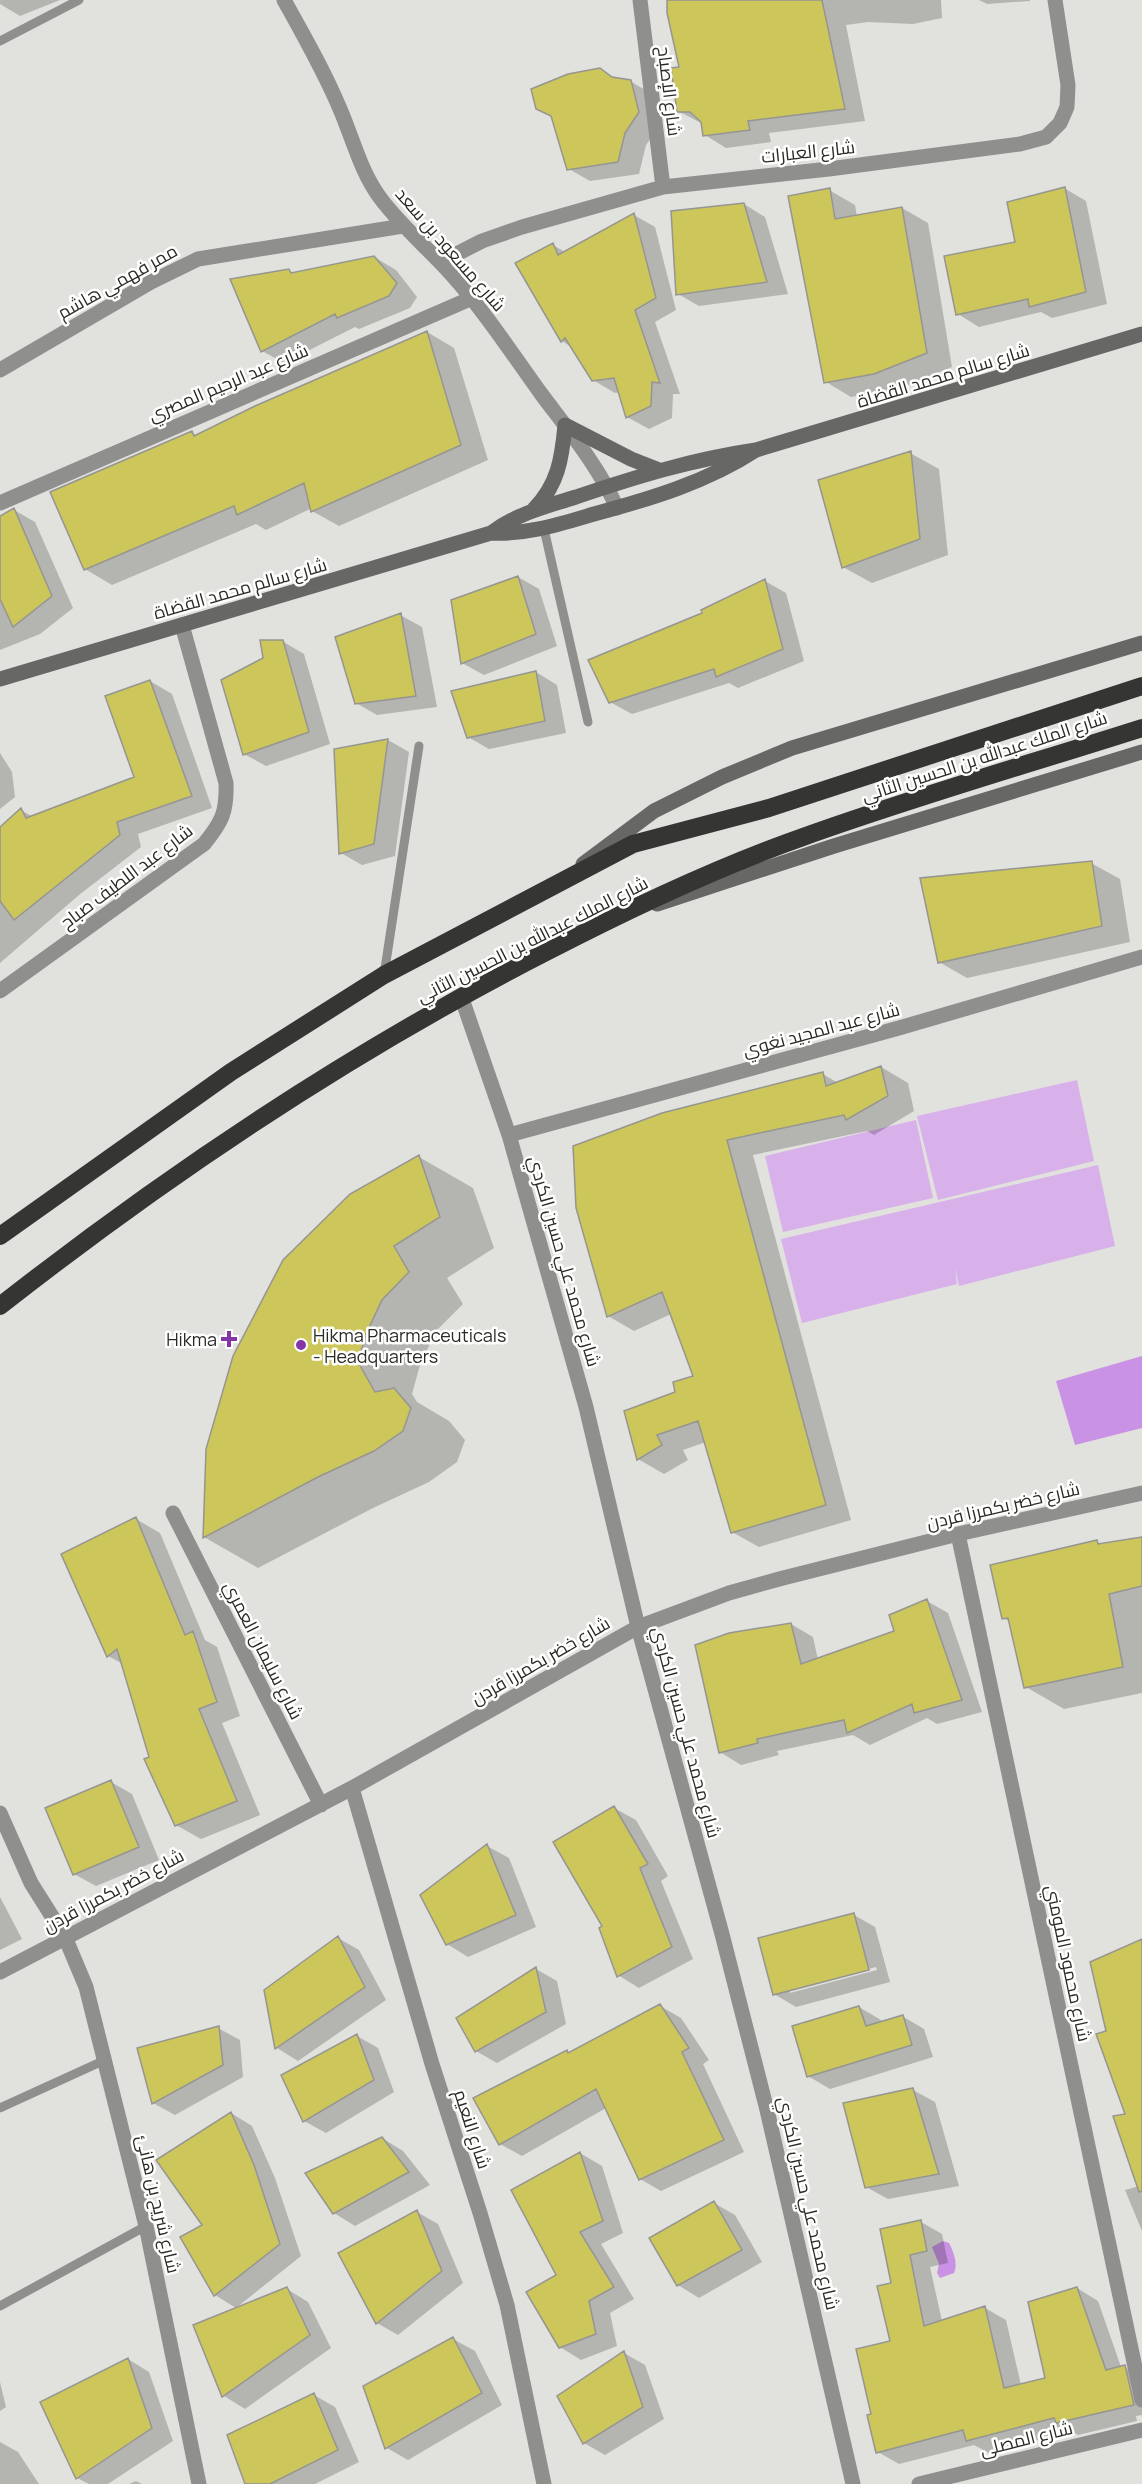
<svg xmlns="http://www.w3.org/2000/svg" width="1142" height="2484" viewBox="0 0 1142 2484" font-family="Manrope,Cairo,sans-serif">
<style>
.green{fill:#d8b1eb}
.water{fill:#ca92e4}
.shadow{fill:#0003;fill-rule:evenodd}
.building{fill:#cdc65b;stroke:#959592;stroke-width:1.5}
.lines{fill:none;stroke-linecap:round;stroke-linejoin:round}
.lane{stroke:#8f8f8d;stroke-width:9}
.street{stroke:#8f8f8d;stroke-width:15}
.secondary{stroke:#676766;stroke-width:15}
.highway{stroke:#353533;stroke-width:18}
.poi-dot{fill:#8535a6;stroke:#fffffe;stroke-width:2}
.labels{text-anchor:middle;dominant-baseline:central;stroke-width:5;stroke-linejoin:round;paint-order:stroke}
.street-label{font-size:18px;fill:#2a2a29;stroke:#fffffe}
.poi-label{font-size:18px;fill:#2a2a29;stroke:#fffffe;text-anchor:start}
</style>
<rect width="100%" height="100%" fill="#e1e1de"/>
<path class="green" d="M1077,1080L1094,1161L938,1200L917,1116Z
M916,1120L933,1198L783,1232L765,1156Z
M1098,1165L1115,1246L959,1286L955,1268L957,1284L802,1323L781,1239Z"/>
<path class="water" d="M1142,1356V1428L1075,1445L1056,1381Z
M943,2241L949,2243C954,2253 958,2263 954,2273L940,2278L937,2273L939,2264L932,2247Z"/>
<path class="shadow" d="M0,0H60L20,16L0,4Z
M669,0H941L942,18L913,24L868,22L846,25L865,121L769,133L771,142L726,148L705,135L703,124L678,111L681,68Z
M979,0H1030V1L987,4Z
M600,69L617,79L630,81L652,94L660,125L646,145L639,174L590,181L569,169L553,118L538,108Z
M1064,188L1086,201L1107,304L1052,318L1041,312L979,327L958,314Z
M829,190L855,205L857,217L902,208L928,223L952,367L901,388L851,397L826,382Z
M744,204L765,217L788,294L699,306L678,294Z
M634,215L655,227L676,310L655,322L680,394H673L672,418L649,429L627,417L620,392L615,393L593,380L573,348L562,341L517,263L553,245L565,252Z
M374,257L396,270L417,297L410,308L359,329L355,327L284,363L262,351L288,270L295,274Z
M427,332L454,348L488,460L339,526L312,511V508L266,530L256,524L112,585L85,569L192,433L197,436Z
M910,453L939,469L948,555L872,583L843,567Z
M14,510L35,522L73,608L40,634L0,650V518Z
M518,577L539,589L557,646L484,675L462,663Z
M765,581L786,593L804,661L738,688L729,683L632,714L610,702L704,614Z
M400,615L422,627L437,707L377,715L356,703Z
M282,641L304,654L330,744L266,766L244,754L265,659Z
M536,672L557,685L566,733L489,749L468,737Z
M150,681L172,694L212,808L138,834L141,847L79,895L0,963V830L21,810L33,817L136,778Z
M388,740L409,752L395,856L362,865L341,853L335,750Z
M0,753L12,772L15,797L0,809Z
M1091,863L1120,879L1130,942L967,978L939,962Z
M881,1067L908,1083L914,1111L874,1135L867,1131L753,1155L851,1520L759,1547L732,1532L706,1442L683,1450L688,1460L664,1474L638,1459L677,1393L695,1377L671,1314L634,1331L608,1316L578,1208L823,1074L838,1083Z
M419,1157L473,1188L494,1248L447,1278L463,1304L436,1331L420,1365L412,1394L417,1402L449,1421L465,1440L457,1462L429,1482L373,1508L258,1568L204,1537Z
M136,1519L160,1533L205,1640L217,1647L240,1716L222,1723L260,1815L201,1839L176,1825L150,1758L123,1664L108,1656Z
M1142,1539V1693L1064,1709L1026,1687L1010,1622L1004,1618L1097,1542L1103,1545Z
M927,1601L948,1613L982,1712L937,1724L927,1718L870,1745L853,1735L777,1751L779,1755L741,1765L720,1752L791,1624L813,1637L818,1660L895,1632Z
M111,1782L132,1794L159,1860L96,1886L74,1874Z
M614,1808L636,1820L668,1876L661,1881L693,1959L639,1988L618,1975L604,1927Z
M487,1846L509,1858L536,1927L468,1957L447,1944Z
M0,1897L22,1939L0,1950Z
M854,1915L875,1927L890,1982L796,2007L774,1994ZM876,1967L877,1970L790,1993V1989Z
M338,1938L359,1950L386,2000L298,2061L277,2048L265,1990Z
M1142,1942V2231L1125,2190L1139,2186L1126,2115L1108,2033Z
M536,1969L557,1981L566,2024L497,2063L476,2051Z
M660,2006L681,2018L709,2060L703,2064L744,2152L661,2191L640,2179L606,2108L522,2156L500,2144L567,2052L570,2054Z
M859,2007L881,2020L882,2023L902,2016L924,2029L933,2057L830,2089L808,2076Z
M218,2028L240,2040L243,2077L175,2115L153,2103Z
M357,2036L378,2048L394,2092L326,2133L304,2121Z
M913,2090L935,2102L959,2186L888,2199L866,2187Z
M231,2113L252,2126L275,2178L301,2256L236,2308L215,2295L182,2238L204,2225Z
M382,2138L403,2151L430,2185L355,2226L334,2213Z
M580,2153L602,2166L623,2233L601,2244L634,2299L610,2313L617,2346L581,2360L560,2347L558,2275Z
M714,2203L735,2215L762,2262L699,2298L678,2285Z
M417,2212L438,2224L463,2283L398,2335L377,2323Z
M921,2222L942,2234L948,2263L930,2267L942,2321L985,2308L1006,2320L1021,2385L1047,2379L1077,2288L1098,2301L1121,2367H1124L1142,2377V2415L1136,2416L1137,2421L1078,2435L1071,2431L989,2453L974,2445L899,2464L878,2452L873,2415L891,2342L893,2284Z
M287,2289L308,2302L331,2348L245,2409L224,2396L195,2326Z
M453,2339L475,2351L502,2405L408,2460L387,2448L365,2386Z
M624,2353L645,2365L664,2419L605,2455L584,2443Z
M128,2359L149,2372L173,2441L108,2484H89L77,2478Z
M0,2382L6,2407L0,2411Z
M314,2395L335,2407L359,2462L315,2484H246Z
M0,2442L18,2452L39,2484H0Z
M136,2481L142,2484H129Z"/>
<path class="building" d="M667,0H822L845,109L748,121L750,130L703,136L701,122L690,112H677L671,68L679,67L667,13Z
M600,68L612,77L631,80L639,112L625,133L618,162L567,170L551,116L536,109L531,89L568,74Z
M1065,187L1086,292L1029,307L1028,299L956,315L944,256L1015,242L1007,202Z
M830,188L835,219L902,207L927,353L874,374L824,383L788,196Z
M744,203L767,282L676,295L671,211Z
M634,213L656,298L635,310L660,383L652,382L651,406L626,418L614,378L592,381L565,338L561,342L515,263L553,243L558,255Z
M374,256L397,283L389,296L337,318L335,314L261,352L230,279L289,269L291,273Z
M427,331L461,445L311,512L304,483L237,515L234,506L84,570L50,492L192,431L194,436L255,406Z
M911,451L920,539L842,568L818,480Z
M14,508L52,596L13,627L0,599V516Z
M518,576L536,634L461,664L451,600Z
M765,579L783,649L716,677L714,669L609,703L588,660L702,613L701,610Z
M401,613L416,696L355,704L335,637Z
M260,640H283L309,732L243,755L221,680L263,658Z
M536,671L545,721L467,738L451,691Z
M150,680L192,796L117,822L120,835L14,920L0,901V827L21,808L26,818L134,777L105,696Z
M388,739L374,844L339,854L334,749Z
M1092,861L1102,926L938,963L920,878Z
M881,1066L888,1096L846,1120L844,1115L727,1140L826,1505L731,1533L698,1421L657,1435L662,1445L637,1460L624,1411L675,1392L673,1382L693,1376L662,1292L607,1317L576,1208L573,1146L662,1113L823,1072L826,1086Z
M419,1155L440,1217L394,1246L409,1272L382,1300L366,1334L358,1362L375,1392L394,1388L411,1408L403,1431L374,1451L318,1477L203,1538L206,1449L233,1356L283,1260L350,1194Z
M136,1517L185,1635L193,1631L217,1702L199,1709L237,1801L175,1826L144,1759L149,1757L117,1649L107,1657L61,1554Z
M1142,1537V1586L1109,1594L1123,1667L1024,1688L1008,1618L1002,1619L990,1565L1097,1540L1098,1544Z
M927,1599L962,1700L914,1713L912,1704L847,1733L844,1720L757,1739L758,1743L719,1753L695,1645L729,1633L791,1623L801,1664L894,1631L889,1615Z
M111,1780L139,1847L73,1875L45,1808Z
M614,1806L648,1864L640,1868L672,1947L617,1977L599,1928L602,1926L553,1842Z
M487,1844L516,1915L446,1945L420,1895Z
M854,1913L869,1970L773,1995L758,1938Z
M338,1936L365,1987L275,2049L264,1990Z
M1142,1939V2191L1139,2192L1113,2116L1125,2114L1096,2034L1106,2031L1090,1962Z
M536,1967L546,2012L475,2052L456,2018Z
M660,2004L689,2048L682,2052L724,2140L639,2180L596,2089L499,2145L473,2098L567,2050L568,2053Z
M859,2006L866,2026L903,2015L912,2045L807,2077L792,2026Z
M219,2026L223,2065L152,2104L137,2048Z
M357,2034L374,2080L303,2122L281,2075Z
M913,2088L939,2174L865,2188L843,2103Z
M231,2112L254,2165L280,2244L214,2296L180,2237L202,2225L156,2160Z
M382,2137L409,2172L333,2214L305,2173Z
M580,2152L603,2221L580,2232L614,2287L589,2301L596,2334L559,2348L526,2292L556,2275L511,2190Z
M714,2201L742,2250L677,2286L649,2238Z
M417,2210L442,2271L376,2324L338,2253Z
M921,2220L927,2251L910,2255L924,2326L985,2306L1004,2388L1045,2378L1028,2302L1077,2287L1106,2370L1125,2365L1134,2405L1056,2423L1054,2418L966,2441L963,2430L876,2453L867,2415L871,2414L856,2349L890,2341L877,2286L891,2283L880,2229Z
M287,2287L310,2335L222,2397L193,2325Z
M453,2337L482,2393L385,2449L363,2386Z
M624,2351L643,2407L583,2444L557,2396Z
M128,2358L152,2428L76,2479L40,2402Z
M314,2393L338,2450L270,2484H245L227,2435Z"/>
<g class="lines">
<path class="lane" d="M0,41L79,0
M544,529L588,722
M384,975L419,746
M0,2108L105,2060
M0,2306L146,2226"/>
<path class="street" d="M284,0C304,36 324,71 340,109C353,139 361,173 381,199C402,227 429,249 452,275C486,313 513,355 542,395C569,431 599,467 617,508
M640,0L663,187
M441,262L482,241L522,227L663,187L829,169L1020,144L1046,137L1060,123L1067,107L1068,85L1055,0
M0,370L151,282L198,259L403,226
M0,503L472,298
M0,991L204,844C222,822 227,812 226,783L182,625
M461,996L509,1135L586,1407L638,1627L722,1934L767,2110L853,2484
M509,1135L899,1028L1142,957
M173,1513L321,1805
M958,1534L1142,2400
M352,1788L432,2064L480,2213L507,2305L544,2484
M0,1813L31,1883L65,1937L86,1987L146,2226L199,2484
M0,1972L352,1788L638,1627L729,1593L783,1578L958,1534L1142,1493
M919,2484L1142,2430"/>
<path class="secondary" d="M534,509C558,485 562,458 565,425L631,459L659,470
M491,533C516,514 547,506 576,497C635,477 694,459 756,450L1142,334
M0,679L491,533C527,535 560,524 594,514C650,499 707,482 756,450
M583,864L654,811L722,777L792,748L1142,643
M657,904L834,846L1142,752"/>
<path class="highway" d="M0,1236L231,1072L384,975L633,844L769,808L1142,686
M0,1306C172,1171 354,1050 548,951C631,908 715,868 803,837C914,797 1029,764 1142,728"/>
</g>
<g class="poi-dot">
<path d="M226 1330h6v6h6v6h-6v6h-6v-6h-6v-6h6z"/>
<circle cx="301" cy="1345" r="6"/>
</g>
<g class="labels">
<g class="street-label">
<text transform="translate(670 91) rotate(83)">شارع الإصباح</text>
<text transform="translate(808 151) rotate(-6)">شارع العبارات</text>
<text transform="translate(451 249) rotate(49)">شارع مسعود بن سعد</text>
<text transform="translate(117 281) rotate(-29)">ممر فهمي هاشم</text>
<text transform="translate(943 375) rotate(-17)">شارع سالم محمد القضاة</text>
<text transform="translate(228 382) rotate(-23)">شارع عبد الرحيم المصري</text>
<text transform="translate(240 588) rotate(-16)">شارع سالم محمد القضاة</text>
<text transform="translate(984 756) rotate(-18)">شارع الملك عبدالله بن الحسين الثاني</text>
<text transform="translate(126 876) rotate(-37)">شارع عبد اللطيف صباح</text>
<text transform="translate(532 939) rotate(-27)">شارع الملك عبدالله بن الحسين الثاني</text>
<text transform="translate(821 1029) rotate(-15)">شارع عبد المجيد نغوي</text>
<text transform="translate(565 1261) rotate(74)">شارع محمد علي حسين الكردي</text>
<text transform="translate(1003 1505) rotate(-13)">شارع خضر بكمرزا قردن</text>
<text transform="translate(264 1650) rotate(63)">شارع سليمان العمري</text>
<text transform="translate(540 1660) rotate(-30)">شارع خضر بكمرزا قردن</text>
<text transform="translate(687 1732) rotate(75)">شارع محمد علي حسين الكردي</text>
<text transform="translate(113 1890) rotate(-28)">شارع خضر بكمرزا قردن</text>
<text transform="translate(1069 1963) rotate(78)">شارع محمود المومني</text>
<text transform="translate(473 2129) rotate(72)">شارع النعيم</text>
<text transform="translate(809 2203) rotate(77)">شارع محمد علي حسين الكردي</text>
<text transform="translate(159 2204) rotate(77)">شارع شريح بن هانئ</text>
<text transform="translate(1026 2438) rotate(-14)">شارع المصلى</text>
</g>
<g class="poi-label">
<text x="313" y="1335">Hikma Pharmaceuticals<tspan x="313" dy="21">- Headquarters</tspan></text>
<text x="217" y="1339" text-anchor="end">Hikma</text>
</g>
</g>
</svg>
